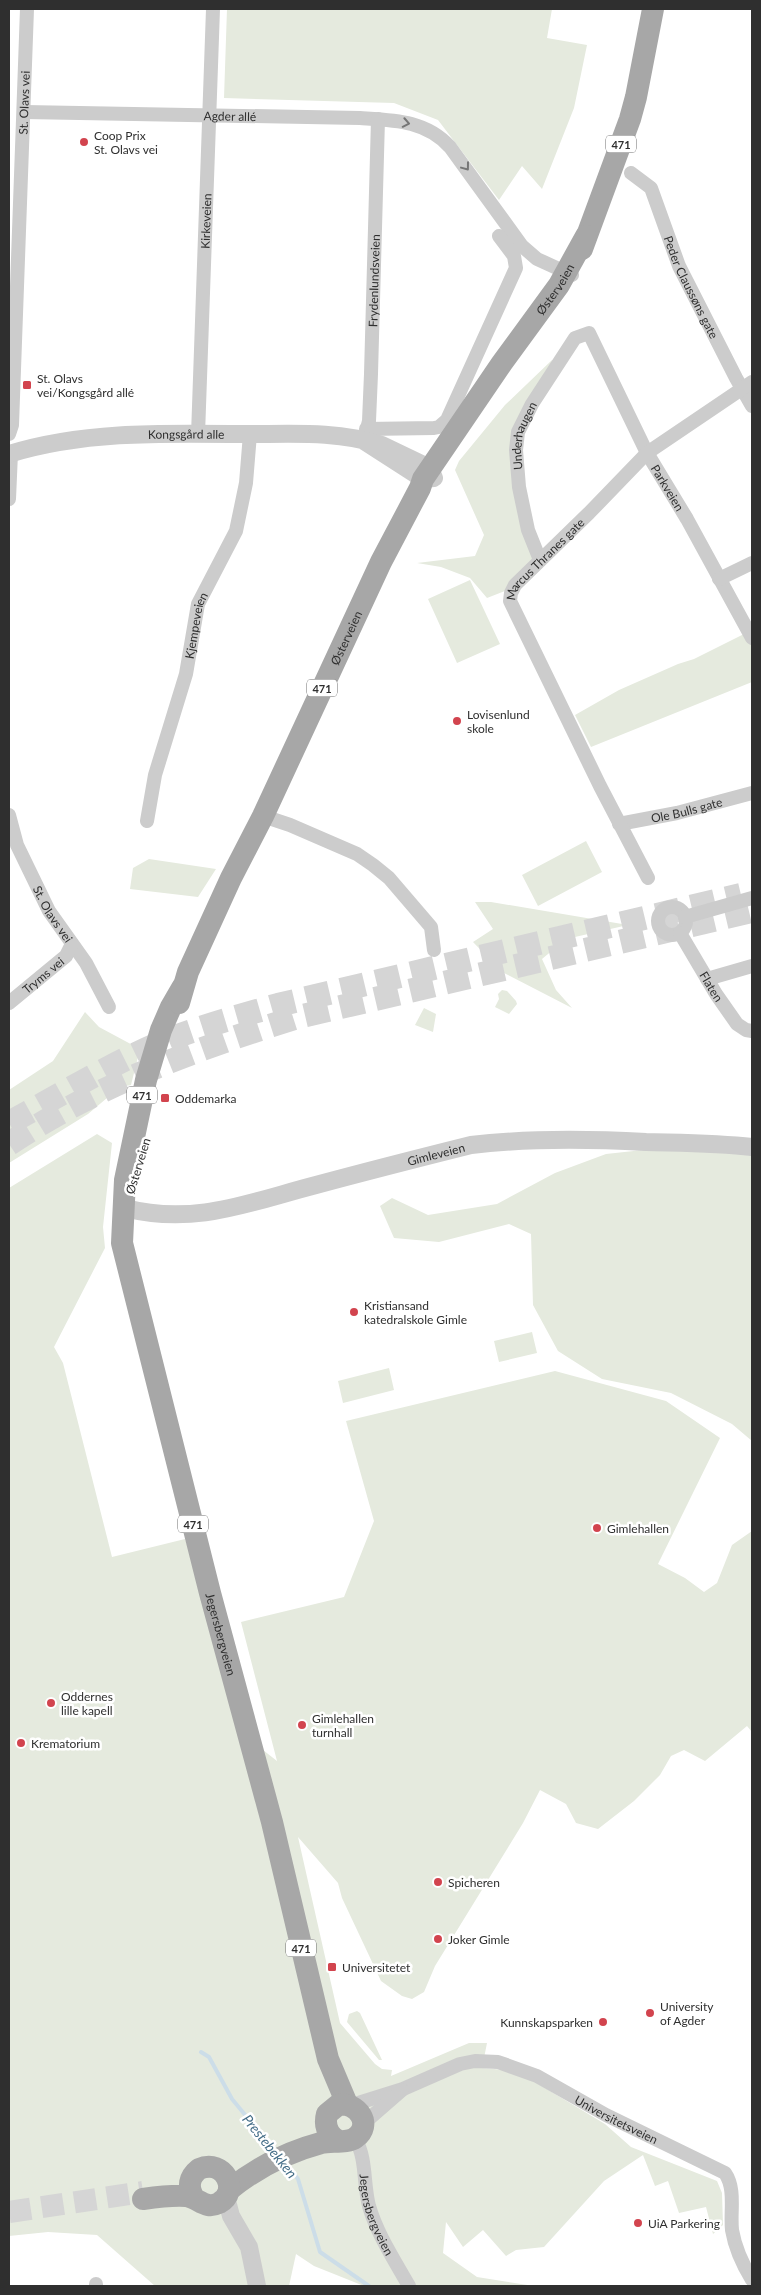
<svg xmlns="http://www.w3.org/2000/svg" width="761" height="2295" viewBox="0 0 761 2295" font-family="Lato,sans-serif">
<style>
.green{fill:#e5eade}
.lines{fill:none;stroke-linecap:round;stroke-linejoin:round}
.stream{stroke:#ccdde8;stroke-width:4}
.primary-tunnel{stroke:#d5d5d5;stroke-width:22;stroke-dasharray:22 11;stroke-linecap:butt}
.trunk-tunnel{stroke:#d5d5d5;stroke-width:24;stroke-dasharray:24 12;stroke-linecap:butt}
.minor{stroke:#ccc;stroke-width:14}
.tertiary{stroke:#ccc;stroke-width:18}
.primary{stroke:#a7a7a7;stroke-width:22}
.oneway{stroke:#767676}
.poi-dot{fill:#d2444e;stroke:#fff;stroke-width:2}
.labels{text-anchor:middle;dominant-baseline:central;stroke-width:5;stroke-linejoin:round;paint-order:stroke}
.shield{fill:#fff;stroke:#6d6d6d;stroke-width:1}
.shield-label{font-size:11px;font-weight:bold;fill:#2f2f2f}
.street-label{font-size:12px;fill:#2f2f2f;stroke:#fff}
.poi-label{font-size:12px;fill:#2f2f2f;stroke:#fff;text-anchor:start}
.water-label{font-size:14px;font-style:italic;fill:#456e88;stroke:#fff}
</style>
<rect width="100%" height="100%" fill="#fff"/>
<path class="green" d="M227,9H552L547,38L587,45L574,108L542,189L522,166L499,200L438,120L394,103L224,98Z
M552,360L551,367L516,450L540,560L510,589L487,598L470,578L441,567L417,563L475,556L484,535L455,470L459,461L505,405Z
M470,580L500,644L457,663L428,599Z
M752,630V682L591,747L575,715L619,690L678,664L694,659Z
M586,841L602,872L538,906L522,875Z
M149,859L216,869L198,897L130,889L133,868Z
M475,902H491L628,925L566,939L542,959L556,990L572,1008L502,972L473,942L493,929Z
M502,990L507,991L516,1001L517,1004L509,1014L495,1007L499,999L498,994Z
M424,1008L436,1014L433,1032L415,1025Z
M85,1012L99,1027L140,1049L131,1085L120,1087L88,1114L9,1163V1090L53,1061Z
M97,1134L112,1143L103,1227L105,1248L54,1347L63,1363L112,1557L185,1539L263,1750L277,1761L241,1622L344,1597L374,1521L346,1421L555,1371L666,1401L720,1438L658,1564L685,1578L704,1592L717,1583L732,1545L752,1531V1732L747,1726L705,1761L684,1750L671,1756L660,1775L634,1801L598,1829L576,1823L566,1804L540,1790L523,1823L435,1966L424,1992L412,1999L402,1996L381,1981L342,1898L338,1883L298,1837L340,2023L375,2064L382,2069L392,2070L391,2076L469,2043H487L482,2068L506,2070L525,2076L605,2124L631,2147L717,2181L722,2193L723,2225L713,2234L706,2207L679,2213L668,2181L655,2186L643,2155L604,2181L544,2247L516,2250L506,2256L483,2230L463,2247L446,2222L443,2253L477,2277L534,2286H364L314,2266L296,2254L289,2286H155L97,2235L48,2232L9,2236V1188Z
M689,1145H752V1441L732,1424L671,1393L602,1379L558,1351L533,1305L531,1234L509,1224L439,1242L394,1238L380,1206L392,1198L428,1215L497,1204L555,1173L606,1154Z
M532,1332L537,1353L499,1362L494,1341Z
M389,1368L394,1390L343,1403L338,1381Z
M357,2011L360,2013L382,2060H379L347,2022L349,2014Z"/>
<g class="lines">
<path class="stream" d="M201,2052L209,2057L232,2099L275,2151
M286,2164L298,2179L320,2252L369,2286"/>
<path class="primary-tunnel" d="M9,2212L143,2192"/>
<path class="trunk-tunnel" d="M9,1123C62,1094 115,1061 172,1038C207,1025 243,1015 278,1005L741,895
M9,1144C97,1085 198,1048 298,1017L752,911"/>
<g class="minor">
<path id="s1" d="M25,112L360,118C393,120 426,120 450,147L522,246L537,259L572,275"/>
<path id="s2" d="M631,173L651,188L679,266L736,378L752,406"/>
<path d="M366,429L434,428L439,427L447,420L516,268L514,256L499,236"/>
<path id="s3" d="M9,434L12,425L27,9"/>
<path id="s4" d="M198,435L213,9"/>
<path id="s5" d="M364,441L369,421L371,374L378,119"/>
<path d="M9,499L11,453"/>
<path id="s6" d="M540,560L528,530L519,487L516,450L518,432L532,404L575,338L589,333L647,453L687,519L752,638"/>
<path d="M719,579L752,563"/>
<path id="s7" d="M9,815L17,845L49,911L86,963L109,1007"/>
<path d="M263,816L290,825L357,854L373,865L389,878L431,927L434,950"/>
<path id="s8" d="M147,821L155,775L186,674L198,604L236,531L246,483L250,434"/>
<path id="s9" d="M619,824L677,813L752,793"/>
<path id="s10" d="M648,878L600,786L510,601L511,593L515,585L589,513L647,453L752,382"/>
<circle cx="672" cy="921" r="14"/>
<path d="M685,917L752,898"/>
<path id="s11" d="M680,933L716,994L737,1024L746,1030L752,1031"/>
<path d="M707,979L752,966"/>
<path id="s12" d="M9,1003L66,956L72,944"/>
<path id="s13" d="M352,2105L403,2089L460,2064L475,2061L498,2062L537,2076L606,2115L725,2173C736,2189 730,2211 732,2230C735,2248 743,2265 752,2280"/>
<path d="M363,2124L402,2090"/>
<path id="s14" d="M355,2138C367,2159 363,2183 369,2206C377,2234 395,2261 409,2286"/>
<path d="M96,2286V2284"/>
</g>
<g class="tertiary">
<path id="s15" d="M9,454C80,432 157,433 231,434C282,435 332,429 382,445L430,468L434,478L423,479L364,441"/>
<path id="s16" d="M125,1208C195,1226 250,1202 316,1185C368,1171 419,1158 471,1145C529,1138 588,1139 646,1142C682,1143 717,1143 752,1147"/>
<path d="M226,2197L231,2216L249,2247L257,2286"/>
</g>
<g class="primary">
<path d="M582,249L630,119L636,97L653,9"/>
<path id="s17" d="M182,988L171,1007L161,1030L146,1080L125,1180L122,1243L210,1593L272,1822L328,2059L347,2104"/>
<path id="s18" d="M179,1003L188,972L231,878L263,816L381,562L420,488L423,479L502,363L559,285L586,236"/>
<path d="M229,2190C256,2168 287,2152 321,2143C331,2141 348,2143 355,2138C374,2125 357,2101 338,2105L327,2114C324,2125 327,2134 337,2140"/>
<path d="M143,2199C157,2197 172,2195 186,2196C199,2198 205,2210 219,2203C241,2191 224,2158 199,2169C189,2177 187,2187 194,2198"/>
</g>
</g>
<defs><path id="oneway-chevron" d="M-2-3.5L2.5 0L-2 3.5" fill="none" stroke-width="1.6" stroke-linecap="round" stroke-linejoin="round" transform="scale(1.25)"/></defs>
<g class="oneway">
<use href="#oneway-chevron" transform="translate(406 123) rotate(11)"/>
<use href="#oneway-chevron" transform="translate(466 167) rotate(53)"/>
</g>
<g class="poi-dot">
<circle cx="84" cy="142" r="5"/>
<rect x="22" y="380" width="10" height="10" rx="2.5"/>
<circle cx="457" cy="721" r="5"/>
<rect x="160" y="1093" width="10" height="10" rx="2.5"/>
<circle cx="354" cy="1312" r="5"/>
<circle cx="597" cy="1528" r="5"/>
<circle cx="51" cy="1703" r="5"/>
<circle cx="302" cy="1725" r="5"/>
<circle cx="21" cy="1743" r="5"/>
<circle cx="438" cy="1882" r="5"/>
<circle cx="438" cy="1939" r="5"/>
<rect x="327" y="1962" width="10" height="10" rx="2.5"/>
<circle cx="650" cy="2013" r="5"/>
<circle cx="603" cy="2022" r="5"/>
<circle cx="638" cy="2223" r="5"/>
</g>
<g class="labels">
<g class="shield">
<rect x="606" y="135.5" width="30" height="17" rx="4"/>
<rect x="307" y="679.5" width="30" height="17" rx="4"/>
<rect x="127" y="1086.5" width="30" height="17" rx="4"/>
<rect x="178" y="1515.5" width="30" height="17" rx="4"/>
<rect x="286" y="1939.5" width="30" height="17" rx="4"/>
</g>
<g class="shield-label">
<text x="621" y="144">471</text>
<text x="322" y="688">471</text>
<text x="142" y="1095">471</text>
<text x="193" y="1524">471</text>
<text x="301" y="1948">471</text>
</g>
<g class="street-label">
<text stroke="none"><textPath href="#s3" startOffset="332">St. Olavs vei</textPath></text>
<text stroke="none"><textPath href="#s1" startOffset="205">Agder allé</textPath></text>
<text stroke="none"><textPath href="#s4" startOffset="214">Kirkeveien</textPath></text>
<text stroke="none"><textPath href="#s5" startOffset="161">Frydenlundsveien</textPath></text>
<text stroke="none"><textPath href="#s2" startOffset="132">Peder Claussøns gate</textPath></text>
<text stroke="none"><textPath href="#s18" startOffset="810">Østerveien</textPath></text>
<text stroke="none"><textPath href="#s15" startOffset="179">Kongsgård alle</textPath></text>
<text stroke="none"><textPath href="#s6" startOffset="129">Underhaugen</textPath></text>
<text stroke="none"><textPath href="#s6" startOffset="430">Parkveien</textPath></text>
<text stroke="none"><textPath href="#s10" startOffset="365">Marcus Thranes gate</textPath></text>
<text stroke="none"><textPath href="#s8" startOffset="202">Kjempeveien</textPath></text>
<text stroke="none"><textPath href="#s18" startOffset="402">Østerveien</textPath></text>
<text stroke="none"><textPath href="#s9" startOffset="69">Ole Bulls gate</textPath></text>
<text stroke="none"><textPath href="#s7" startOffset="109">St. Olavs vei</textPath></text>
<text stroke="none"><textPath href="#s12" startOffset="44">Tryms vei</textPath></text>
<text stroke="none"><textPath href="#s11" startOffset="62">Flaten</textPath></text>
<text stroke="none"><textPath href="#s16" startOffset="319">Gimleveien</textPath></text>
<text transform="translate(138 1166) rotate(-73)">Østerveien</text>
<text stroke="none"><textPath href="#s17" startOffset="668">Jegersbergveien</textPath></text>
<text stroke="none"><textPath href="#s13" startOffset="286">Universitetsveien</textPath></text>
<text stroke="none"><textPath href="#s14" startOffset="80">Jegersbergveien</textPath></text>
</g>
<g class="poi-label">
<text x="94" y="135">Coop Prix<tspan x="94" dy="14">St. Olavs vei</tspan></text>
<text x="37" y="378">St. Olavs<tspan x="37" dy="14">vei/Kongsgård allé</tspan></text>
<text x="467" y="714">Lovisenlund<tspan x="467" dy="14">skole</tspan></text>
<text x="175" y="1098">Oddemarka</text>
<text x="364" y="1305">Kristiansand<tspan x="364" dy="14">katedralskole Gimle</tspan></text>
<text x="607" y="1528">Gimlehallen</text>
<text x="61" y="1696">Oddernes<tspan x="61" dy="14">lille kapell</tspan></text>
<text x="312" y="1718">Gimlehallen<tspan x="312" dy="14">turnhall</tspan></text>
<text x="31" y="1743">Krematorium</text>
<text x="448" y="1882">Spicheren</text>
<text x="448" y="1939">Joker Gimle</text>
<text x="342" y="1967">Universitetet</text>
<text x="660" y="2006">University<tspan x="660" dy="14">of Agder</tspan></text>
<text x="593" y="2022" text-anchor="end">Kunnskapsparken</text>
<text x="648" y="2223">UiA Parkering</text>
</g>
<g class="water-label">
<text transform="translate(270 2146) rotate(51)">Prestebekken</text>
</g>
</g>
<rect width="761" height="2295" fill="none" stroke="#2f2f2f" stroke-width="20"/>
</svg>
